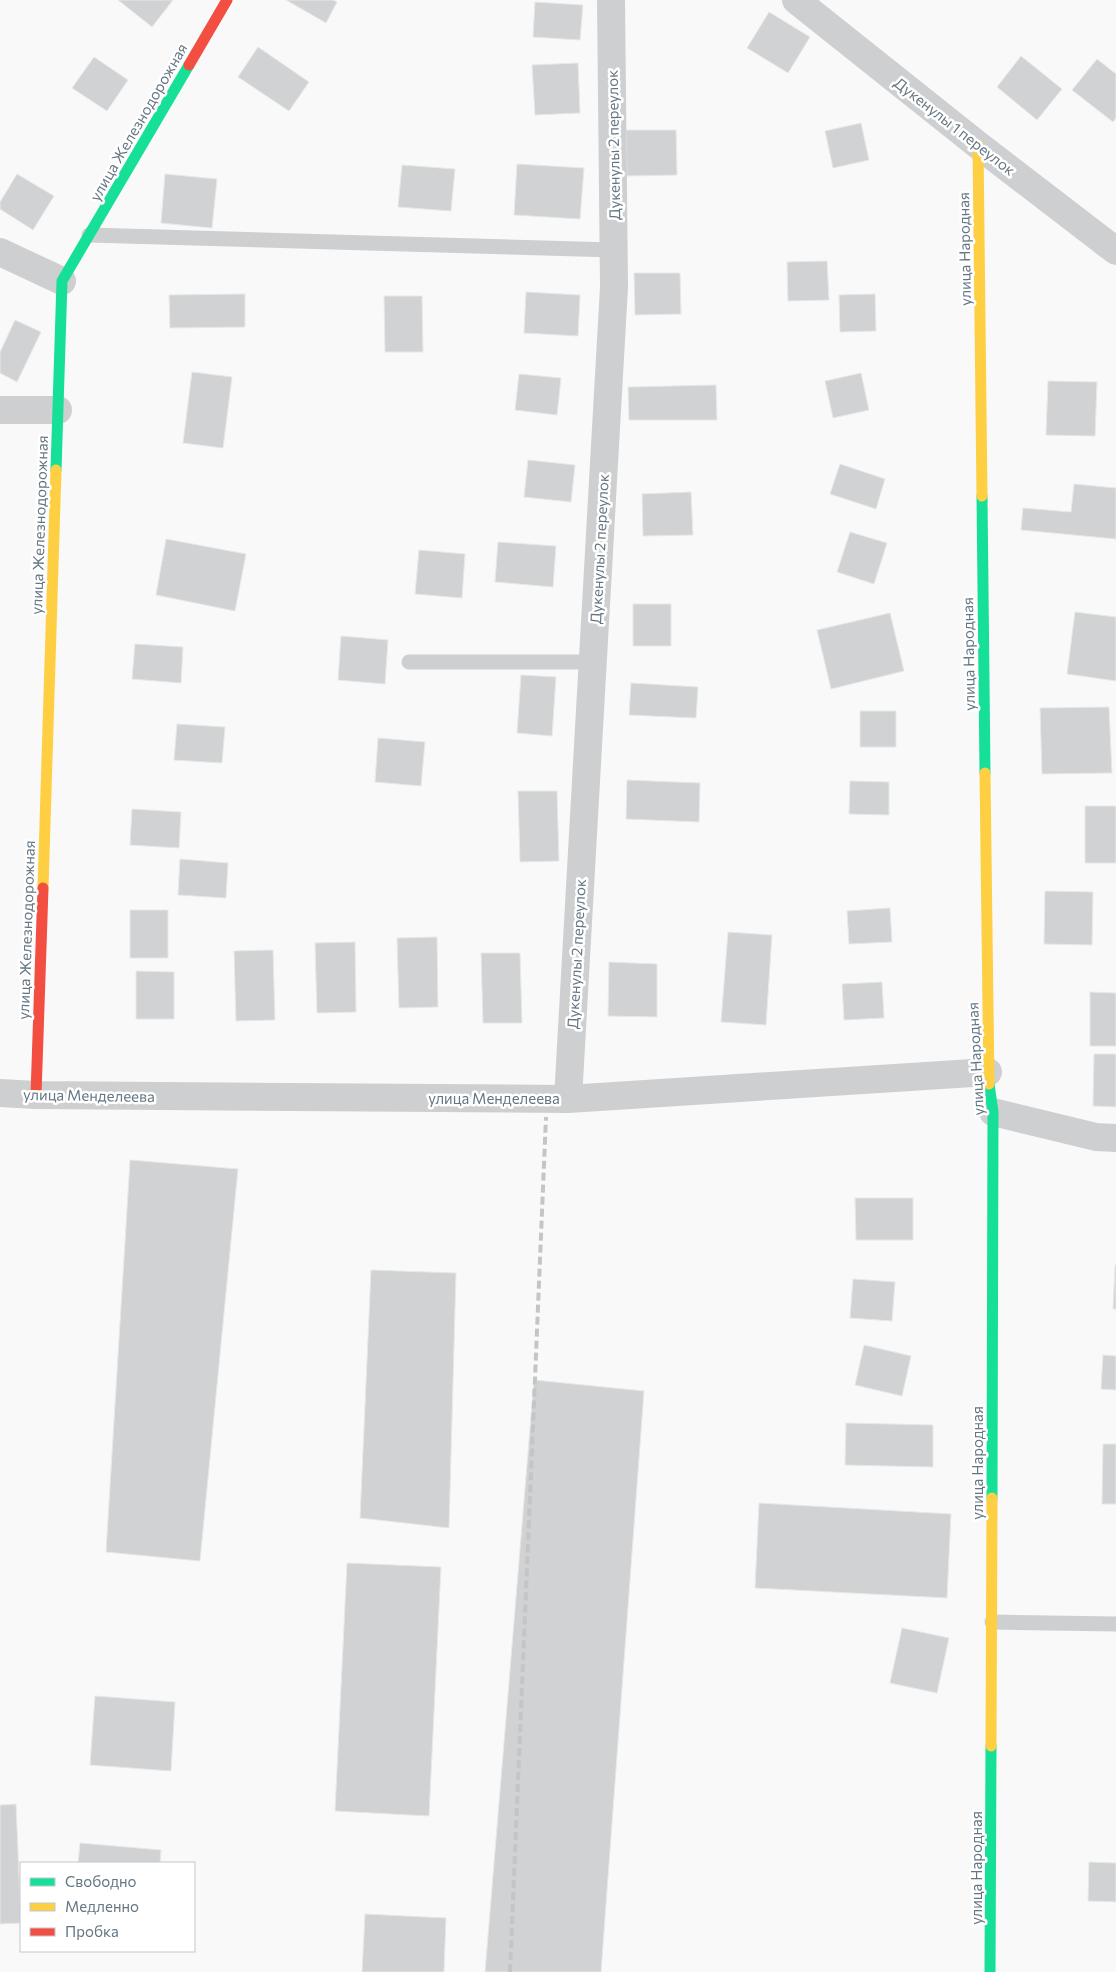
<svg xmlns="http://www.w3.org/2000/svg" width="1116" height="1972" viewBox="0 0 1116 1972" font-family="Commissioner,sans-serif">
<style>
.building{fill:#d0d2d3;stroke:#e8e8e8}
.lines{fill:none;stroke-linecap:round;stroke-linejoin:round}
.lane{stroke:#cecfd0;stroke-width:15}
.street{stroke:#cecfd0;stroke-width:28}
.fast{stroke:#16e098;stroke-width:11}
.slow{stroke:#ffcf43;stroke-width:11}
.jam{stroke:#f24e42;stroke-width:11}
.rail{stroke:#c3c5c6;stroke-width:4;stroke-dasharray:8 4;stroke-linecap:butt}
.labels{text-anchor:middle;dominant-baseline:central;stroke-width:5;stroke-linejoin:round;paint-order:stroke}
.street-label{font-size:15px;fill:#657683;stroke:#fff}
</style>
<rect width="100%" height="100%" fill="#f9f9f9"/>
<path class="building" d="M118,0H173L152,27Z
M286,0H333L337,2L326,23Z
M535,2L583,5L580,40L533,37Z
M769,12L810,37L788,73L747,48Z
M258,47L309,82L289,111L238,77Z
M1021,56L1062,89L1037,120L997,87Z
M94,57L128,80L107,111L72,88Z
M1097,59L1116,74V118L1113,122L1072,90Z
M578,63L580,113L535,115L532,65Z
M861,123L869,160L833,168L825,131Z
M626,130H676L677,175L627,176Z
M517,164L584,168L580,219L514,215Z
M402,165L455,169L451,211L398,207Z
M17,174L54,196L33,230L0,209V202Z
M165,174L217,179L212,228L161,223Z
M827,261L829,300L788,301L787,262Z
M634,273H680L681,314L635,315Z
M526,292L580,295L578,336L524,333Z
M245,294V327L170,328L169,295Z
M875,294L876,331L840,332L839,295Z
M384,296H422L423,352H385Z
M15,320L41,332L17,382L0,373V352Z
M192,372L232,377L223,448L183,443Z
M861,373L869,410L833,418L825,381Z
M519,374L561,378L557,415L515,410Z
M1048,381L1097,382L1095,436L1046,435Z
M716,385L717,420H629L628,387Z
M528,460L575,465L571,502L524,497Z
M840,464L885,479L876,509L830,494Z
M1074,484L1116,488V539L1021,530L1023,508L1071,512Z
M691,492L693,535L643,536L642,494Z
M850,532L887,543L874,584L837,572Z
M166,539L246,554L235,611L156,595Z
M498,542L556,546L553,587L495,582Z
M419,550L465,554L462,598L415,594Z
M633,604H671V646H633Z
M1075,612L1116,617V681L1067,674Z
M890,613L904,671L831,689L817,630Z
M341,636L388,640L385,684L338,680Z
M135,644L183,647L181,683L132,679Z
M521,675L556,677L552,736L517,733Z
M631,683L698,687L696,718L629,715Z
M1109,707L1112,773L1042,774L1040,708Z
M860,711H896V747H860Z
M177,724L225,727L222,763L174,760Z
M378,738L425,742L421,786L375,782Z
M627,780L700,783L699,822L626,819Z
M850,781L889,782V815L849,814Z
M518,791H557L559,861L520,862Z
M1085,806H1116V863H1085Z
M132,809L181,812L179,848L130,845Z
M180,859L228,863L226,898L178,895Z
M1045,891L1093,892L1092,945L1044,944Z
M890,908L892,942L849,944L847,911Z
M130,910H168V958H130Z
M728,932L772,935L766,1025L721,1022Z
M437,937L438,1007L399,1008L397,938Z
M355,942L356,1012L317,1013L315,943Z
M273,950L275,1020L236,1021L234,951Z
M481,953H520L522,1023H483Z
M609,962L657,964V1017L608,1016Z
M136,971L174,972V1019H136Z
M882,982L884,1018L844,1020L842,984Z
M1090,992L1116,993V1046H1090Z
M1094,1054H1116V1107L1093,1106Z
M130,1160L238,1169L200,1561L106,1552Z
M855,1198H913V1240H856Z
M1115,1265H1116V1309H1113Z
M371,1270L456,1273L449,1528L360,1518Z
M853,1279L895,1282L892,1321L850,1318Z
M864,1345L911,1356L902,1396L855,1385Z
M1103,1355L1116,1356V1390L1101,1389Z
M534,1380L644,1391L601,1972H485Z
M846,1423L933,1425V1467L845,1465Z
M1103,1444H1116V1504H1102Z
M759,1503L951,1514L947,1598L755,1588Z
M347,1563L441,1567L429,1816L335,1811Z
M902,1628L949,1638L937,1693L890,1683Z
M95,1696L175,1702L171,1771L90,1765Z
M16,1804L21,1923L0,1924V1805Z
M80,1843L161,1850L160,1863H78Z
M1089,1862L1116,1863V1902L1088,1901Z
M365,1914L446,1918L444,1972H362Z"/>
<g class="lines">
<path class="lane" d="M89,235L614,250
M409,662H593
M992,1622L1116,1624"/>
<path class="street" d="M796,0L978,145L1116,251
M0,252L62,281
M0,410H58
M0,1093L36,1095L568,1099L988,1072
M568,1099L614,287L611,0
M993,1112L1096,1137L1116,1138"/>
<path class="fast" d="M56,470L62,281L189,65
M982,496L985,773
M989,1084L993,1112L992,1498
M990,1972L991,1746"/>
<path class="slow" d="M978,145L982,496
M985,773L989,1084
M43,888L56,470
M991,1746L992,1498"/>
<path class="jam" d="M189,65L227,0
M36,1095L43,888"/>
<path class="rail" d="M510,1972L546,1117"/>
</g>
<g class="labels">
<g class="street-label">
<text transform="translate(138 122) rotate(-60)">улица Железнодорожная</text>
<text transform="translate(955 126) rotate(38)">Дукенулы 1 переулок</text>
<text transform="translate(613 145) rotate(-91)">Дукенулы 2 переулок</text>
<text transform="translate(964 249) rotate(-91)">улица Народная</text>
<text transform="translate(39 525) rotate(-88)">улица Железнодорожная</text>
<text transform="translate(599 549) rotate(-87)">Дукенулы 2 переулок</text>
<text transform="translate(968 654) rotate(-91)">улица Народная</text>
<text transform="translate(26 930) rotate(-88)">улица Железнодорожная</text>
<text transform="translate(576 954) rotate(-87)">Дукенулы 2 переулок</text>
<text transform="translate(975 1059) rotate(-93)">улица Народная</text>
<text transform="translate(89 1095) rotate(1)">улица Менделеева</text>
<text x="494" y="1098">улица Менделеева</text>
<text transform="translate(977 1463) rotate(-90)">улица Народная</text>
<text transform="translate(976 1868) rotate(-90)">улица Народная</text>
</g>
</g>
<rect x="20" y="1862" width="175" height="90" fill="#ffffff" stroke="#c1c8cd"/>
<rect x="30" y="1878" width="25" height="8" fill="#16e098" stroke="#c1c8cd"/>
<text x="65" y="1887" font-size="15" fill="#657683">Свободно</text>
<rect x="30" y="1903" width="25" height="8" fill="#ffcf43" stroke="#c1c8cd"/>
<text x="65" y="1912" font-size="15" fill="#657683">Медленно</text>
<rect x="30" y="1928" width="25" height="8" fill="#f24e42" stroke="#c1c8cd"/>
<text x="65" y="1937" font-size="15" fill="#657683">Пробка</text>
</svg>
